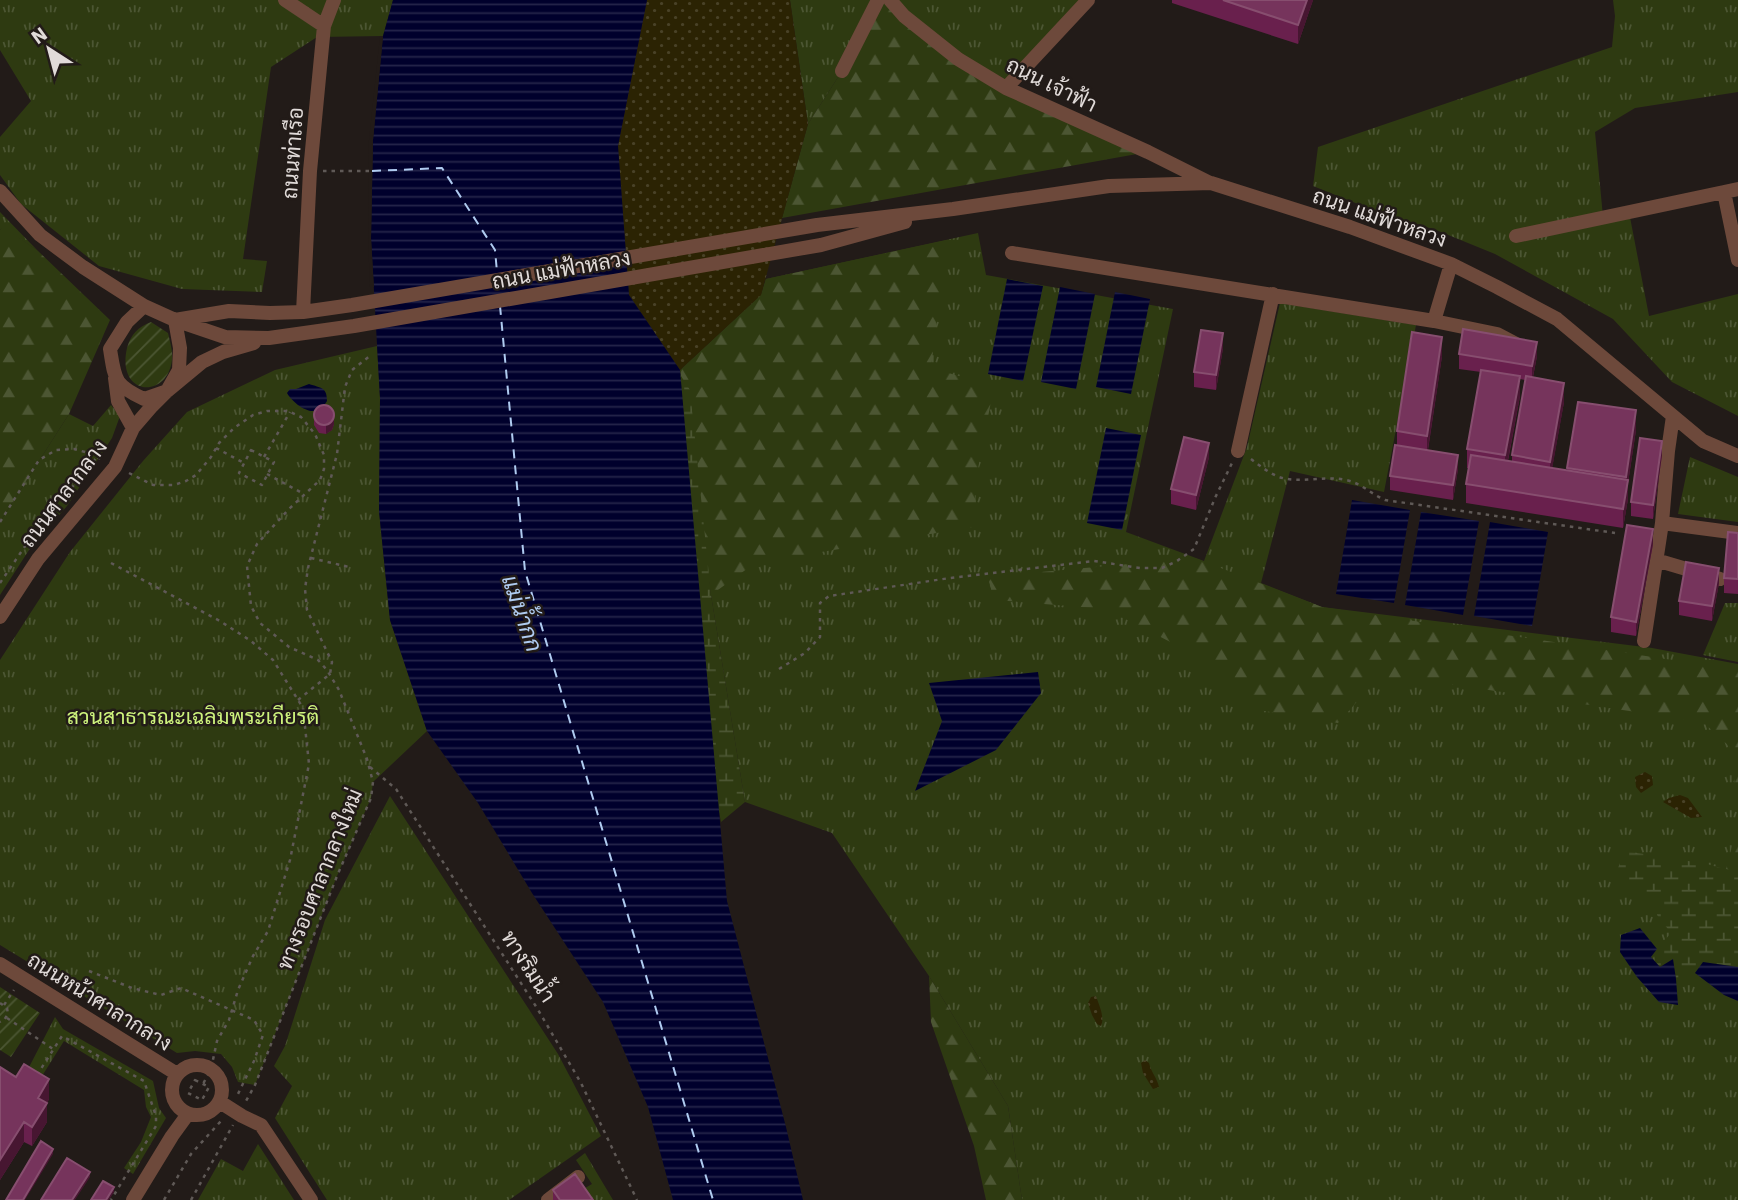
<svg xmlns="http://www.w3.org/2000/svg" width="1738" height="1200" viewBox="0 0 1738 1200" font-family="'IBM Plex Sans',Sarabun,sans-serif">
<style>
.grass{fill:url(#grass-tufts)}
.forest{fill:url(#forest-firs)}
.wetland{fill:url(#wetland-marsh)}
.sand{fill:url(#sand-dots)}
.garden{fill:url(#garden-furrows)}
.water{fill:url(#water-rules)}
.pier{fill:#221b18}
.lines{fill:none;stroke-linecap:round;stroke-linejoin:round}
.ferry{stroke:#afcbf0;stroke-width:2;stroke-dasharray:9 7;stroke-linecap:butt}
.path{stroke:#5f5956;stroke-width:2.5;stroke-dasharray:3.5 5;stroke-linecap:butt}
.minor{stroke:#6d493b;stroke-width:14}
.wall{fill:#69204d;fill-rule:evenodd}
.shaded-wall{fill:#471631}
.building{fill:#76345c;stroke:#874e6f;stroke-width:2}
.labels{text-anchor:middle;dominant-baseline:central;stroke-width:5;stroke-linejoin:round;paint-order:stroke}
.street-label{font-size:21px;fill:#e1dbd9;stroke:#221b18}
.park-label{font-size:21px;fill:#cef37d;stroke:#221b18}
.water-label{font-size:23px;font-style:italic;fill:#afcbf0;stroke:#221b18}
</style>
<defs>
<pattern id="grass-tufts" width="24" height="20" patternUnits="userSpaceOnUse" patternTransform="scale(1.75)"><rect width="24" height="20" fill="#2e3a11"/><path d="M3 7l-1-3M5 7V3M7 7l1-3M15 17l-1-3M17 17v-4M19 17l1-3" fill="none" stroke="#4c5633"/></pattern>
<pattern id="forest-firs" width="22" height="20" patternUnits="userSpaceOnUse" patternTransform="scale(1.75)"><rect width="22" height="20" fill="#2e3a11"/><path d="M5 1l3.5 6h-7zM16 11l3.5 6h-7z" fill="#4c5633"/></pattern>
<pattern id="wetland-marsh" width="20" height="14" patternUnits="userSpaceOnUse" patternTransform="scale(1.75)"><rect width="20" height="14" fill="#2e3a11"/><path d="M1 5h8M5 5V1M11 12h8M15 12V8" fill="none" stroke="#4c5633"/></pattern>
<pattern id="sand-dots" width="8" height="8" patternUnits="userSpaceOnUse" patternTransform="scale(1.75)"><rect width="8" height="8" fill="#2b2303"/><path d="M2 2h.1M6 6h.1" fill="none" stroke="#494227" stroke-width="1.8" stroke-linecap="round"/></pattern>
<pattern id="garden-furrows" width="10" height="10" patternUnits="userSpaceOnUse" patternTransform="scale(1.75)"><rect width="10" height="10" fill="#2e3a11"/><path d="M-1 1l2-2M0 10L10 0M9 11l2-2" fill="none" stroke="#4c5633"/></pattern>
<pattern id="water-rules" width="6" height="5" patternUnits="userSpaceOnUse" patternTransform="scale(1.75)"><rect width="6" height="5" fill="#00002c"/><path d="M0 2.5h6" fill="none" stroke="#25254a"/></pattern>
</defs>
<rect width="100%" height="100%" fill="#221b18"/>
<path class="grass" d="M0,0H393L383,36L317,37L271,67L243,259L267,261L262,292L182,289L99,266L21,204L0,175V137L31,101L0,50Z
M790,0H878L842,71L808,124Z
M890,0H1088L1006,88Z
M1613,0H1738V92L1635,108L1595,132L1603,217L1629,212L1649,316L1738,294V416L1672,382L1613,319L1495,254L1436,230L1378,212L1313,186L1318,147L1612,47L1615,16Z
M0,212L37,250L3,228L0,230Z
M978,233L986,275L1173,309L1126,532L1204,561L1247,447L1280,303L1416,325L1384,492L1290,471L1261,583L1322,607L1652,648L1738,664V1200H1022L1008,1106L929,976L832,833L745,802L711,595L687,364L761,295L766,279Z
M377,346L380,398L379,511L390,620L427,731L373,782L371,798L337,876L255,1085L238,1082L232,1067L221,1054L195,1051L177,1053L0,945V660L70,552L143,461L187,412L275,370Z
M111,405L120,416L112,438L67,506L29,550L0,595V522L69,414L93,426Z
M1690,457L1738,477V522L1678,514Z
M1725,603H1738V662L1703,655Z
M390,796L558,1054L601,1136L509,1200H327L275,1118L292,1086L274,1066L285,1046L325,920Z
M55,1017L63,1029L153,1081L159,1108L166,1118L133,1174L124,1168L141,1142L151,1117L146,1107L144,1090L64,1041L37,1084L24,1083L0,1069L16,1077L26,1073Z
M258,1144L294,1200H198L221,1159L243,1171Z
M585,1153L613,1200H579L575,1194L592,1184L576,1160Z"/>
<path class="forest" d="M878,0H890L958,58L1148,152L782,218L808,124L842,71Z
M3,227L37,250L110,320L69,414L0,522V230Z
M947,240L931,368L994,386L974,489L979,526L755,563L711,595L680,370L761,295L766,279Z
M1195,558L1322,607L1738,670V810L1730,747L1703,722L1448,684L1379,677L1338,723L1258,710L1186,650L1106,609L996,600L987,577Z
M1738,824V873L1726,869Z
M929,976L1008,1106L1022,1200H986L974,1146L931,1022Z"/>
<path class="wetland" d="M629,295L690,390L711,595L745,802L721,822L701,721Z
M1625,851L1707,864L1738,873V967L1703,962L1695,973L1676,979L1673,959L1660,968L1651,956L1671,933L1657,915V898L1627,884L1618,868Z"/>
<path class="sand" d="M647,0H790L808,124L761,295L680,370L629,295L618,146Z
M1645,772L1652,776L1653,785L1641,793L1636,787L1635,777Z
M1680,795L1688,798L1702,817L1691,818L1663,802L1669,798Z
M1096,996C1099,1005 1105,1017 1101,1026L1097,1024L1092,1015L1088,1003L1091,997Z
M1145,1060L1149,1063C1151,1072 1157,1078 1159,1087L1153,1089L1143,1073L1141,1063Z"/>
<path class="garden" d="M151,322L168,333C170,342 173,351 172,360C167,400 116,396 127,348C131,334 138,327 151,322Z
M0,987L40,1013L11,1057L0,1050Z"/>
<path class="water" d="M393,0H647L618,146L629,295L680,370L727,901L786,1127L803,1200H673L648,1107L603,1002L532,893L478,803L427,731L390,620L379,511L380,398L371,238L373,140L383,36Z
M1007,279L1043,286L1023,381L988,374Z
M1060,287L1095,294L1076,389L1041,382Z
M1115,292L1150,299L1131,394L1096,387Z
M309,384C321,388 327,387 327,401C325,404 322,409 318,410C308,415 292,402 287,393L290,389H296Z
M1106,428L1141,435L1122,530L1087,523Z
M1352,500L1410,510L1394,603L1336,594Z
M1421,512L1479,521L1463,615L1405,605Z
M1490,522L1548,532L1532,626L1474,616Z
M1038,672L1041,693L996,750L915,791L942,721L929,683Z
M1640,928L1657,949L1651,957L1660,967L1673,959L1676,979L1678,1005L1659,1002L1637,977L1620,952L1621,935Z
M1703,962L1738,967V1001L1724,995L1695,973Z"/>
<path class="pier" d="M380,36H383L373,140L371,238L374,287H370L368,238L369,140Z"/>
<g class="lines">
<path class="ferry" d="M372,171L442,168L495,250L497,272
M500,306L525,571L713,1200"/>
<path class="path" d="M323,171H372
M216,448L244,463
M251,450L274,462L262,485L239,473Z
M264,457L290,412
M1251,459C1260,466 1269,473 1279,477C1300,484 1324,475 1346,480C1361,483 1371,494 1385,500L1615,533
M129,473L153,485H174L186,481L196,475L211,457L219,443L234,428L253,415L267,411H288L301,417L315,434L324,455V469L320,480L289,509L257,544L247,566L251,606L260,623L289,647L318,660L327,670L339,690L367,759L373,782L371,798L337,876L255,1085L246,1101
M267,474L304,494
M0,522L39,460L56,450L74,449L92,454L104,461
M311,558L349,567
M111,563L220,621L251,641L273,660L303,708L309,764L290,860L268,931L253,956L238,990L229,1020L217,1041L211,1069L203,1084
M0,583L32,536L97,457
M779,669L805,653L820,637V603L829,596L950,578L1094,561L1140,568H1162L1177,561L1194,549L1215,498L1232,463
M298,700L330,674L332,662L307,610L305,589L308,568L337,454L345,387L352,370L371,355
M370,767L396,789L537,1008L581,1083L637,1200
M89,971L132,988L161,995L181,988L254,1020L263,1035L254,1061L236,1098
M0,1003L7,1008L8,1014L4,1020L0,1022
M4,1005L14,990
M7,1018L53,1049
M37,1075L62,1036L144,1081L156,1116V1126L111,1200
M195,1080L209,1087L202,1100L188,1093Z
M164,1200L191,1154L221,1121
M191,1200L233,1125"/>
<path class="minor" d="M285,0L324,26
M890,0L904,16L958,59L1006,88L1148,152L1210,183
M842,71L878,0
M1006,88L1088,0
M1738,189L1724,192L1738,260
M0,191L40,235L83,267L144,306L175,320L225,337L269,338L354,326L821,245L905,222
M1516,236L1724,192
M1012,253L1434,321L1497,334L1516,344
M144,306L127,322L110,349C115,380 114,385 144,399L167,391L179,370L180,348L175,320
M303,312L310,171L324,26L334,0
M175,320L229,311L270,313L303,312L352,305L817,225L953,209L1109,186L1211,183L1350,227L1451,264L1497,287L1557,319L1703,441L1738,456
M1434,321L1451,264
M115,378L118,401L133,428
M1673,416L1668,451L1662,523L1738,533
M1238,451L1273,294
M1656,560L1720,579
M0,617L38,559L115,467L133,428L152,406L167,391L202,362L223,352L254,343
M1644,641L1662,523
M0,964L177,1074
M172 1090a25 25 0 1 1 50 0a25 25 0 1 1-50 0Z
M220,1102L242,1116L261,1125L311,1200
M133,1200L172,1136L188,1114
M548,1200L578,1177"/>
</g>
<path class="wall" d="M1172,0H1313L1298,44L1172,3Z
M1223,348L1216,390L1194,387V372Z
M1459,354L1537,356L1533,377L1564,402L1552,468L1567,470L1578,402L1636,430L1628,483V499L1623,528L1466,503V484L1469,468H1467V449L1481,372L1459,369ZM1520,379L1525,380L1512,455V462L1508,461L1520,396Z
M1442,356L1428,450L1458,469L1453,500L1390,490V476L1397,446V431Z
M314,416L334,424L332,430L326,434L319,433L314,425Z
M1662,455L1653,519L1631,516V502Z
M1209,457L1196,510L1171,504V489Z
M1738,533V594L1724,593V578Z
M1653,544L1636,636L1611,632V617Z
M1719,583L1712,621L1679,615V601Z
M0,1067L49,1099L47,1103V1122L32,1146L24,1142L0,1180Z
M553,1190L593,1200H553Z"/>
<path class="shaded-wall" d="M1307,0H1313L1298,44V25Z
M1223,333V348L1216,390V375Z
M1442,337V356L1427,455V436Z
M1537,342V356L1532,381V366Z
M1520,376V396L1505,475V455Z
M1564,383V402L1550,481V462Z
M1636,410V430L1628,483V499L1623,528V509L1626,493V477Z
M334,414V424L332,430L326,434V424Z
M1662,441V455L1653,519V505Z
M1209,443V457L1196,510V495Z
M1458,455V469L1453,500V485Z
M1653,529V544L1636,636V622Z
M1719,568V583L1712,621V606Z
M49,1079V1099L47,1103V1122L32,1146V1127L38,1098Z
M24,1122V1142L0,1180V1160Z
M53,1149V1154L25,1200H23Z
M90,1172V1177L75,1200H72Z
M114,1187V1192L109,1200H106Z"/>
<path class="building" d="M1223,0H1307L1298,25Z
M1463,329L1537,342L1532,366L1459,354Z
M1201,330L1223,333L1216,375L1194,372Z
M1412,332L1442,337L1427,436L1397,431Z
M1481,370L1520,376L1505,455L1467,449Z
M1526,376L1564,383L1550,462L1512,455Z
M1578,402L1636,410L1626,477L1567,468Z
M314 415a10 10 0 1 1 20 0a10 10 0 1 1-20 0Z
M1184,437L1209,443L1196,495L1171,489Z
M1640,438L1662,441L1653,505L1631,502Z
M1395,445L1458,455L1453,485L1390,476Z
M1471,455L1628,480L1623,509L1466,484Z
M1627,525L1653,529L1636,622L1611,617Z
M1728,532L1738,533V579L1724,578Z
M1686,562L1719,568L1712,606L1679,601Z
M24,1064L49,1079L38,1098L47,1103L32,1127L24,1122L0,1160V1067L16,1077Z
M41,1141L53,1149L23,1200H6Z
M67,1158L90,1172L72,1200H41Z
M575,1174L593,1200H560L553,1190Z
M103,1181L114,1187L106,1200H91Z"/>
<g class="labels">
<g class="street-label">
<text transform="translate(1052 84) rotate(26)">ถนน เจ้าฟ้า</text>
<text transform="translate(292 153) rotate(-86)">ถนนท่าเรือ</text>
<text transform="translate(1380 217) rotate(19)">ถนน แม่ฟ้าหลวง</text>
<text transform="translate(561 269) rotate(-10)">ถนน แม่ฟ้าหลวง</text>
<text transform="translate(63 493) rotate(-53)">ถนนศาลากลาง</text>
<text transform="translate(319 879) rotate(-68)">ทางรอบศาลากลางใหม่</text>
<text transform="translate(529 966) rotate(57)">ทางริมน้ำ</text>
<text transform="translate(100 1001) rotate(32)">ถนนหน้าศาลากลาง</text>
</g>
<g class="park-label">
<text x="193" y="716">สวนสาธารณะเฉลิมพระเกียรติ</text>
</g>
<g class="water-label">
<text transform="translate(523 613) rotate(71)">แม่น้ำกก</text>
</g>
</g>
<g transform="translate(49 49) rotate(324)" stroke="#221b18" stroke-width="5" paint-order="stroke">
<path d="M0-5L12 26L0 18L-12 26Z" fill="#e1dbd9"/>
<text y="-10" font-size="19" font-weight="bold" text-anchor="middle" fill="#e1dbd9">N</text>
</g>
</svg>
